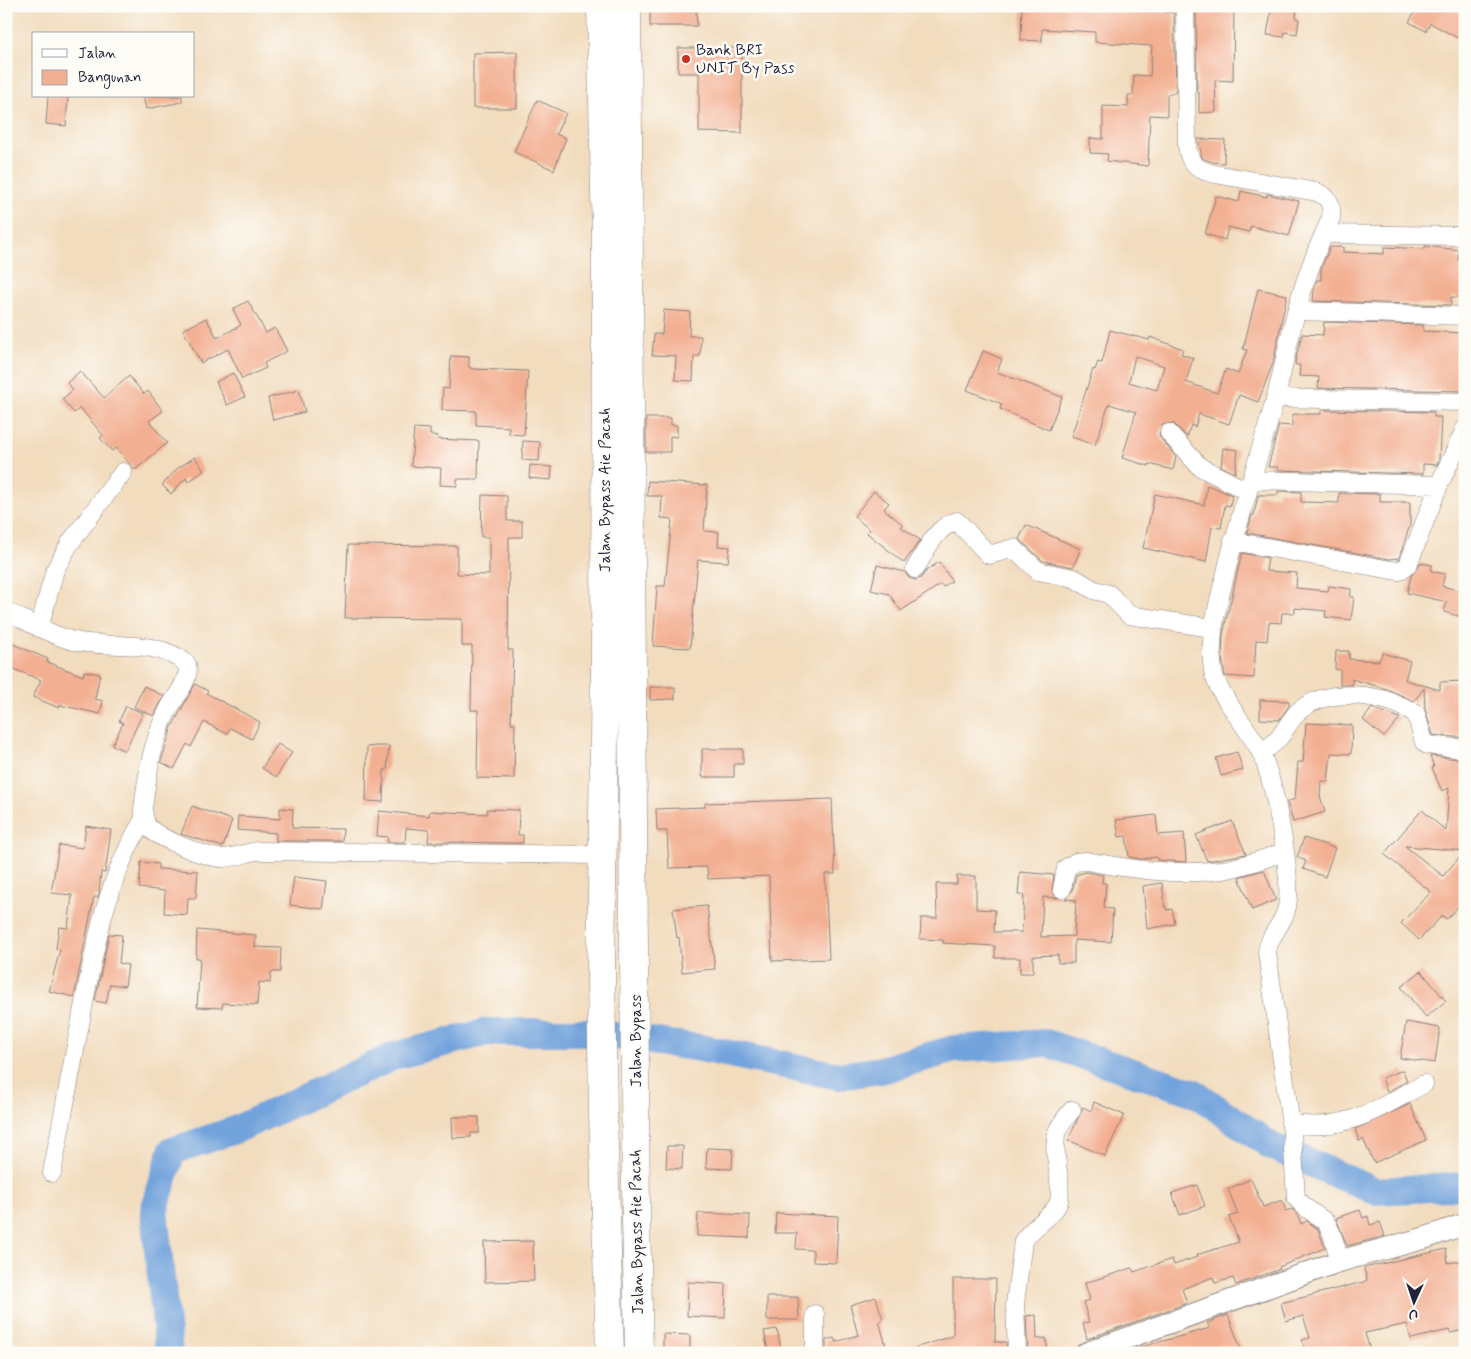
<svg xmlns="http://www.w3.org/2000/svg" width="1471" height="1359" viewBox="0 0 1471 1359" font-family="Mynerve,sans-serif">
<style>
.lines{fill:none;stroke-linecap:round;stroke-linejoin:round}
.river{stroke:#72a3dc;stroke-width:28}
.building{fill:#f3af91;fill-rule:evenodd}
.minor-casing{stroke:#8a7f7c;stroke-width:19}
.tertiary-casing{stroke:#8a7f7c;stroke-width:23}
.trunk-casing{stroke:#8a7f7c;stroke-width:29}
.minor{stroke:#fff;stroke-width:18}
.tertiary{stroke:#fff;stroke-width:21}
.trunk{stroke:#fff;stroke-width:28}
.poi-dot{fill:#c8321e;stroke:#fdfcf7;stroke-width:2}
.labels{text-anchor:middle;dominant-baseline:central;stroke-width:5;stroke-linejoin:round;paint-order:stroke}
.poi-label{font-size:16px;fill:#22223b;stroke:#fdfcf7;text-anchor:start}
.street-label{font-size:16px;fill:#22223b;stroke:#fdfcf7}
</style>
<rect width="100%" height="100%" fill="#fdfcf7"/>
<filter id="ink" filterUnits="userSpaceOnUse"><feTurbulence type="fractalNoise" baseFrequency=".02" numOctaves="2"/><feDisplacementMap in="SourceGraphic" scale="10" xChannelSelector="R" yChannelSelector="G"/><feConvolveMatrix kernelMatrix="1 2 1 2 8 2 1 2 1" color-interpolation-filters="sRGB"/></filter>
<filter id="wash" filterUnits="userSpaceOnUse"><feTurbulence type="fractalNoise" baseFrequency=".0096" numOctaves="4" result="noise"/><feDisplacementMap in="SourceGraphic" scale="20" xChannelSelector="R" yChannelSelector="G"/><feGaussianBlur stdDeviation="1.12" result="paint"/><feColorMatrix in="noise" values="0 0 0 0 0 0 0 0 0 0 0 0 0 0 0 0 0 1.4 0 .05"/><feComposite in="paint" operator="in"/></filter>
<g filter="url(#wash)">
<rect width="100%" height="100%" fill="#f2dcbe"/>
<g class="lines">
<path class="river" d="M169,1353L154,1211L172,1151L235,1130L394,1056L487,1032H587L700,1048L839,1076L881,1070L954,1049L1046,1043L1195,1093L1271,1146L1375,1191L1465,1186"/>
</g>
<g id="blocks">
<path class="building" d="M650,6H696L697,26H650Z
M1022,6H1166L1165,12L1174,13L1176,92L1167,95V116L1150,115L1148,166L1107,161L1108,154L1090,153V138L1103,139V106L1128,107V95H1133L1134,75L1150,76L1152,46L1095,42V32L1042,29V41L1021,40Z
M1196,6H1234L1233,81L1215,80L1216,112L1199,113V92H1197Z
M1272,6H1297L1296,18L1299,19L1297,34L1285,32L1284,37L1267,35Z
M1418,6L1431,11L1434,6H1465V42L1430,23L1426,31L1409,22Z
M678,48H742V133L699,132V73H678Z
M517,52V108H473V53Z
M48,96H68L66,126L46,124Z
M143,96H182V102L146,109Z
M537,100L566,113L556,134L566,138L554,170L514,152Z
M1198,139L1225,140L1224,163L1212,162L1202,158Z
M1241,191L1267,197V194L1299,201L1289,236L1251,226L1249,232L1228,227L1225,240L1205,234L1216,196L1239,202Z
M1425,246L1459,250L1458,260H1462L1461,277H1465L1464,297H1451V305L1313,301L1314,290L1317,280H1321V269L1330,247H1343V252L1384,254V247L1425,249Z
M1258,289L1287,295L1273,363L1258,402L1239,395L1229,424L1199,414L1195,427L1191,425L1187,437L1173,423L1162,425L1159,436L1176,457L1173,470L1149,464V466L1122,458L1136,412L1109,404L1095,445L1071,437L1093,369L1095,370L1098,362L1102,363L1110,330L1149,340L1150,337L1183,349L1181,354L1193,358L1186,382L1217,393L1226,369L1238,374L1247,350L1243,349ZM1135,356L1164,366L1157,390L1129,382Z
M248,301L266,333L275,328L287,351L264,363L266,368L242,379L228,349L201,363L183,330L206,318L217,338L241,325L233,309Z
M664,310L690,312L689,336H701L700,356H694L693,381L675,380L676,356L652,355L654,334H662Z
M1324,322L1423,325V331L1465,333V391L1318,388L1319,377L1299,376L1300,365H1296L1295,362L1302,334L1323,335Z
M983,351L1002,359L997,372L1062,397L1049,430L1000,409L1002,404L967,390Z
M451,356L469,357V367L473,369L528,371L524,435L509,434V427L476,425V411L442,410L443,388L449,389Z
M80,371L104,398L129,376L144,394L148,391L163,411L149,421L167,443L135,470L116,448L112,451L100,438L103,435L80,408L74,413L62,399L73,390L67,383Z
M233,373L245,397L227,405L216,382Z
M299,390L305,412L273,420L268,398Z
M1321,410L1434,412V417H1441L1439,459L1437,465L1423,464V474L1278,470V467H1268L1279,425L1292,426V414H1321Z
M646,418H671V425H677V437L670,436V452H646Z
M414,428L430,429V435L438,436L437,439L479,441L478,479H457V486L440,485L441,468L411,466Z
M523,441L540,442L539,461L522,460Z
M1223,448L1238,450L1235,473L1221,466Z
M195,457L204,471L188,482L186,478L171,494L162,485L178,468Z
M530,465L552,467L551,480L529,478Z
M648,481L707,485L704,531L719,532L718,546L730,547L728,562L698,560L690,648L653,646L657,586H665L672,519L661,518L662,496H647Z
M1207,485L1232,495L1230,506L1225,505L1221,528L1212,527L1206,562L1143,548L1155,494L1204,505Z
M874,491L889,503L884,509L903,525L901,527L920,540L904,563L867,533L870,530L854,516Z
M1278,491L1301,492V502L1339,503V493L1380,494V502H1410V525L1399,558L1389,559L1247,533L1252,515H1254L1258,495H1278Z
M482,495L507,496V521H522V537H509L508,650H513L511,723H515L514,779L477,778L478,710H471L472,646H462V619L345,618L348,545L457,546V574L489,575V537H481Z
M1026,525L1081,549L1073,567L1043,561L1019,539Z
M1242,553L1268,558L1266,571L1297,573L1296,588L1328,591L1329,586L1351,589L1350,597H1354L1351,620L1325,617L1326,611L1295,608V613H1282L1281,623L1269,622L1267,641L1256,640L1254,678L1225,676L1222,658L1223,634Z
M939,562L952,581L943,587L941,584L901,611L889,594L871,590L877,565L905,572L909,578L916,580L921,578L926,571Z
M1420,563L1432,565L1431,571L1445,574L1442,586L1465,592V618L1444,612L1447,602L1407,593L1411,576Z
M6,641L48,659L47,662L83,676L84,671L100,674L95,699L103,701L100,714L60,705L59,708L33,697L41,680L6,666Z
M1336,651H1349V659L1379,661L1382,653L1410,661L1405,680L1440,690V682L1465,681V738L1433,735L1425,709L1424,688L1414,701L1387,689L1352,679V685H1340V670L1335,669Z
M195,684L208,691L206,693L260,722L252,739L230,728L227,734L204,722L191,747L187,744L174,769L161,762L172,727Z
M144,686L164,696L154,716L134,707Z
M650,687H675V699L650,700Z
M1260,700L1289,701V706L1279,720L1260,719Z
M126,706L143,713L125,751L112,745L123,723L119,721Z
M1372,708L1400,718L1384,737L1363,720Z
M1306,723L1352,725L1351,754L1331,753L1328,782L1321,781L1320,796L1325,812L1293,822L1287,802L1295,799L1298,762H1303Z
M278,744L292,753L276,777L262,768Z
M376,746H389L387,770H384L383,802L366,801L367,747Z
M702,749H743V764H734V777H702Z
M1237,752L1243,770L1221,776L1216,758Z
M1430,756L1460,759L1465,770V899L1447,919L1442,916L1419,940L1401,923L1431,892L1384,854L1422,810L1446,831L1449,788L1442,791L1432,768L1434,767ZM1405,846L1465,851L1443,876Z
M832,799L835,874H825L829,959L772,961L769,876L708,879L707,867L669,868L667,831H657L656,809L705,807V803Z
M192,806L232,820L223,847L181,834Z
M280,808L293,809L292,828L343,829L342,841H276V833L237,830L238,816L280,819Z
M487,809L519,810L518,835H523V843L428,842L429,830L406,828L405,842H387L388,837L377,836L379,811L429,816L430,811L487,814Z
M1156,815L1158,835L1184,833L1186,862L1157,860V857L1141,859L1129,857L1126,836L1119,837L1116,820Z
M1232,821L1246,854L1207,861L1196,835Z
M86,826L111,830L105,873L101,872L99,894L98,897H94L74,997L49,991L60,950L56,949L59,927L68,928L72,895L51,893L59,845L83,848Z
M1304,838L1335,848L1325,877L1303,869L1306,861L1297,857Z
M141,862L158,864V869L198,871L196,898H188L187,915L164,913L165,891L139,888Z
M1264,870L1276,900L1252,910L1239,877Z
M1020,872L1054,875L1052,892L1058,898L1043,897L1041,937L1074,936L1076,900L1065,899L1072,891L1076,875L1086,872L1103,875L1102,883H1106L1104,908L1113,909L1111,942L1074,940V963H1058V955L1033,956V973H1020V958H995V946L943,943V940L920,939L921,918H937L936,884H957V876H976V909L995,910L994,932H1022L1024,895H1018Z
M294,877L327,881L323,909L290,905Z
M1162,883L1165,906L1167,910L1172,909L1175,924L1147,929L1143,886Z
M707,906L715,969L682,972L679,937L677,938L673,909Z
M197,930L256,935L255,947L281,948L280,972H271L270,983L259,982L257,1005L223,1003L222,1008L197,1007L200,958H196Z
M109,934L122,935L119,963L128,965L125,986L110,984L106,1003L95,1001Z
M1421,971L1446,1001L1426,1017L1401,987Z
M1406,1022L1440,1028L1435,1063L1400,1058Z
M1403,1070L1407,1081L1387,1092L1382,1078Z
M1094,1102L1124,1115L1105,1156L1068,1140L1083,1107L1091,1111Z
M1410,1104L1426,1140L1374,1163L1363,1139L1359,1141L1355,1129Z
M452,1117H479V1133H471V1137L453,1138Z
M667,1146H683L682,1169L666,1168Z
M707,1148L733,1149L732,1169L706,1168Z
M1251,1179L1263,1207L1282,1200L1286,1211L1292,1209L1297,1214L1301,1224L1307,1221L1318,1229L1325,1248L1279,1267L1280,1269L1236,1285L1233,1278L1215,1283L1213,1277L1182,1289L1187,1303L1087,1339L1083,1323L1089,1322L1083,1302L1090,1300L1085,1283L1132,1268L1134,1272L1172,1259L1174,1265L1197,1257L1196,1255L1239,1242L1229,1217L1238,1214L1228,1189Z
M1197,1185L1205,1206L1180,1215L1172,1193Z
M1360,1210L1363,1218L1368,1216L1370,1225L1380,1222L1385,1236L1347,1246L1336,1218Z
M698,1213L750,1215L749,1238L697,1236Z
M776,1213L838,1216L836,1263L813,1262V1250L796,1249L797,1233H775Z
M533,1241L534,1281L485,1282L484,1242Z
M1446,1249L1448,1263L1465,1260V1330L1450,1333L1449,1330L1411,1339L1407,1324L1365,1333L1371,1353H1306L1302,1340L1310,1338L1303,1316L1286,1321L1281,1303L1363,1282L1367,1280L1364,1268Z
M953,1279H996L995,1342H1006V1353H909L908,1350L953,1336Z
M688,1282L726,1284L725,1318L687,1316Z
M767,1297H798L799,1320H767Z
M876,1297L883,1320L879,1321L888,1353H826V1340L834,1338L836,1342L858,1335L850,1305Z
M1036,1315L1037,1339L1046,1338L1048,1353H1028L1026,1316Z
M1228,1315L1241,1349L1233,1353H1135L1134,1349L1210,1328L1207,1323Z
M777,1329L781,1348L768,1351L764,1331Z
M663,1334L690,1335V1353H663Z"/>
</g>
</g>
<g filter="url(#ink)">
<use href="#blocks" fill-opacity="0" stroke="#8a7f7c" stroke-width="1"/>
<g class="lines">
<g class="minor-casing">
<path id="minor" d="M1185,6L1187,145C1189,164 1196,170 1215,174L1317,192C1330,198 1332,204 1331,218C1317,248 1304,281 1296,313C1288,341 1283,371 1275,400C1259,457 1240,513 1226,572C1218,605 1208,636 1213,671C1216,692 1249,729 1260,751C1274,778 1293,877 1287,907C1284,924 1269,934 1267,952L1292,1133L1296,1198L1306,1208L1326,1222L1332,1234L1340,1261
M1324,234L1465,236
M1296,311L1465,316
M1275,398L1465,402
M1169,433L1200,467L1247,491
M1251,480L1439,485
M1233,541L1391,570L1399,571L1408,565L1439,485L1465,429
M915,569C925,552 936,526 957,521L989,555L1014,548L1038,571L1074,578L1094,590L1109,594L1129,615L1212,628
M6,611C27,621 48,634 70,640C106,650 157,637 187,664C192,679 173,699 167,712C152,742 147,776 143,809C144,815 144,822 148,827C158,838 207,858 222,858C234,858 245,853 256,851L603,855
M39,628L55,570L70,543L123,472
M1261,753C1267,749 1274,744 1279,738C1286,729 1291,718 1300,710C1329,686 1386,694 1416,714L1424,742L1427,745L1465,749
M1062,889L1066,868L1076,862L1086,861C1130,869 1177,876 1222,870C1243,867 1265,858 1285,852
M1290,1123C1342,1134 1380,1108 1424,1084
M52,1173C62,1121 71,1070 81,1019C94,950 106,879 144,819
M815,1314V1353
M1017,1353L1015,1304L1023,1241C1032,1226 1055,1216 1059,1201C1063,1181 1051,1150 1057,1132C1060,1124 1066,1117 1072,1110"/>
</g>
<g class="tertiary-casing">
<path id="tertiary" d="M1086,1353L1340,1261L1425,1238L1465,1224"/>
</g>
<g class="trunk-casing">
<path id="trunk" d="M601,6L606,238L605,665L601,973L603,1114L610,1353
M627,6L636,1217L639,1353"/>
</g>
<use href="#minor" class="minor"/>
<use href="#tertiary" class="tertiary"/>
<use href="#trunk" class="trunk"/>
</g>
</g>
<circle class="poi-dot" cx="686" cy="59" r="5"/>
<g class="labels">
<g class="poi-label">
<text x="696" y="50">Bank BRI<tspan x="696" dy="18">UNIT By Pass</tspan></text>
</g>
<g class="street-label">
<text transform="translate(605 490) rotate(-90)">Jalan Bypass Aie Pacah</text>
<text transform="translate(636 1041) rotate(-90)">Jalan Bypass</text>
<text transform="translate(637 1232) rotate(-91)">Jalan Bypass Aie Pacah</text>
</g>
</g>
<rect width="1471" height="1359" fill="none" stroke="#fdfcf7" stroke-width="25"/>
<rect x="32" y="32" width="162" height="65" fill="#fdfcf7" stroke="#a5a5ac"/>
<rect x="42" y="49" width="25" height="8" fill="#ffffff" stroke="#a5a5ac"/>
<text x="78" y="58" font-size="15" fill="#22223b">Jalan</text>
<rect x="42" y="70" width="25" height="15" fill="#f3af91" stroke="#a5a5ac"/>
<text x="78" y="82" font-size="15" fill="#22223b">Bangunan</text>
<g transform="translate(1414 1302) rotate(183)" stroke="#fdfcf7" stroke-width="4" paint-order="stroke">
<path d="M0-4L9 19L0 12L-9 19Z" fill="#22223b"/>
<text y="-8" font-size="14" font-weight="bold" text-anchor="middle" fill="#22223b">U</text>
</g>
</svg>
